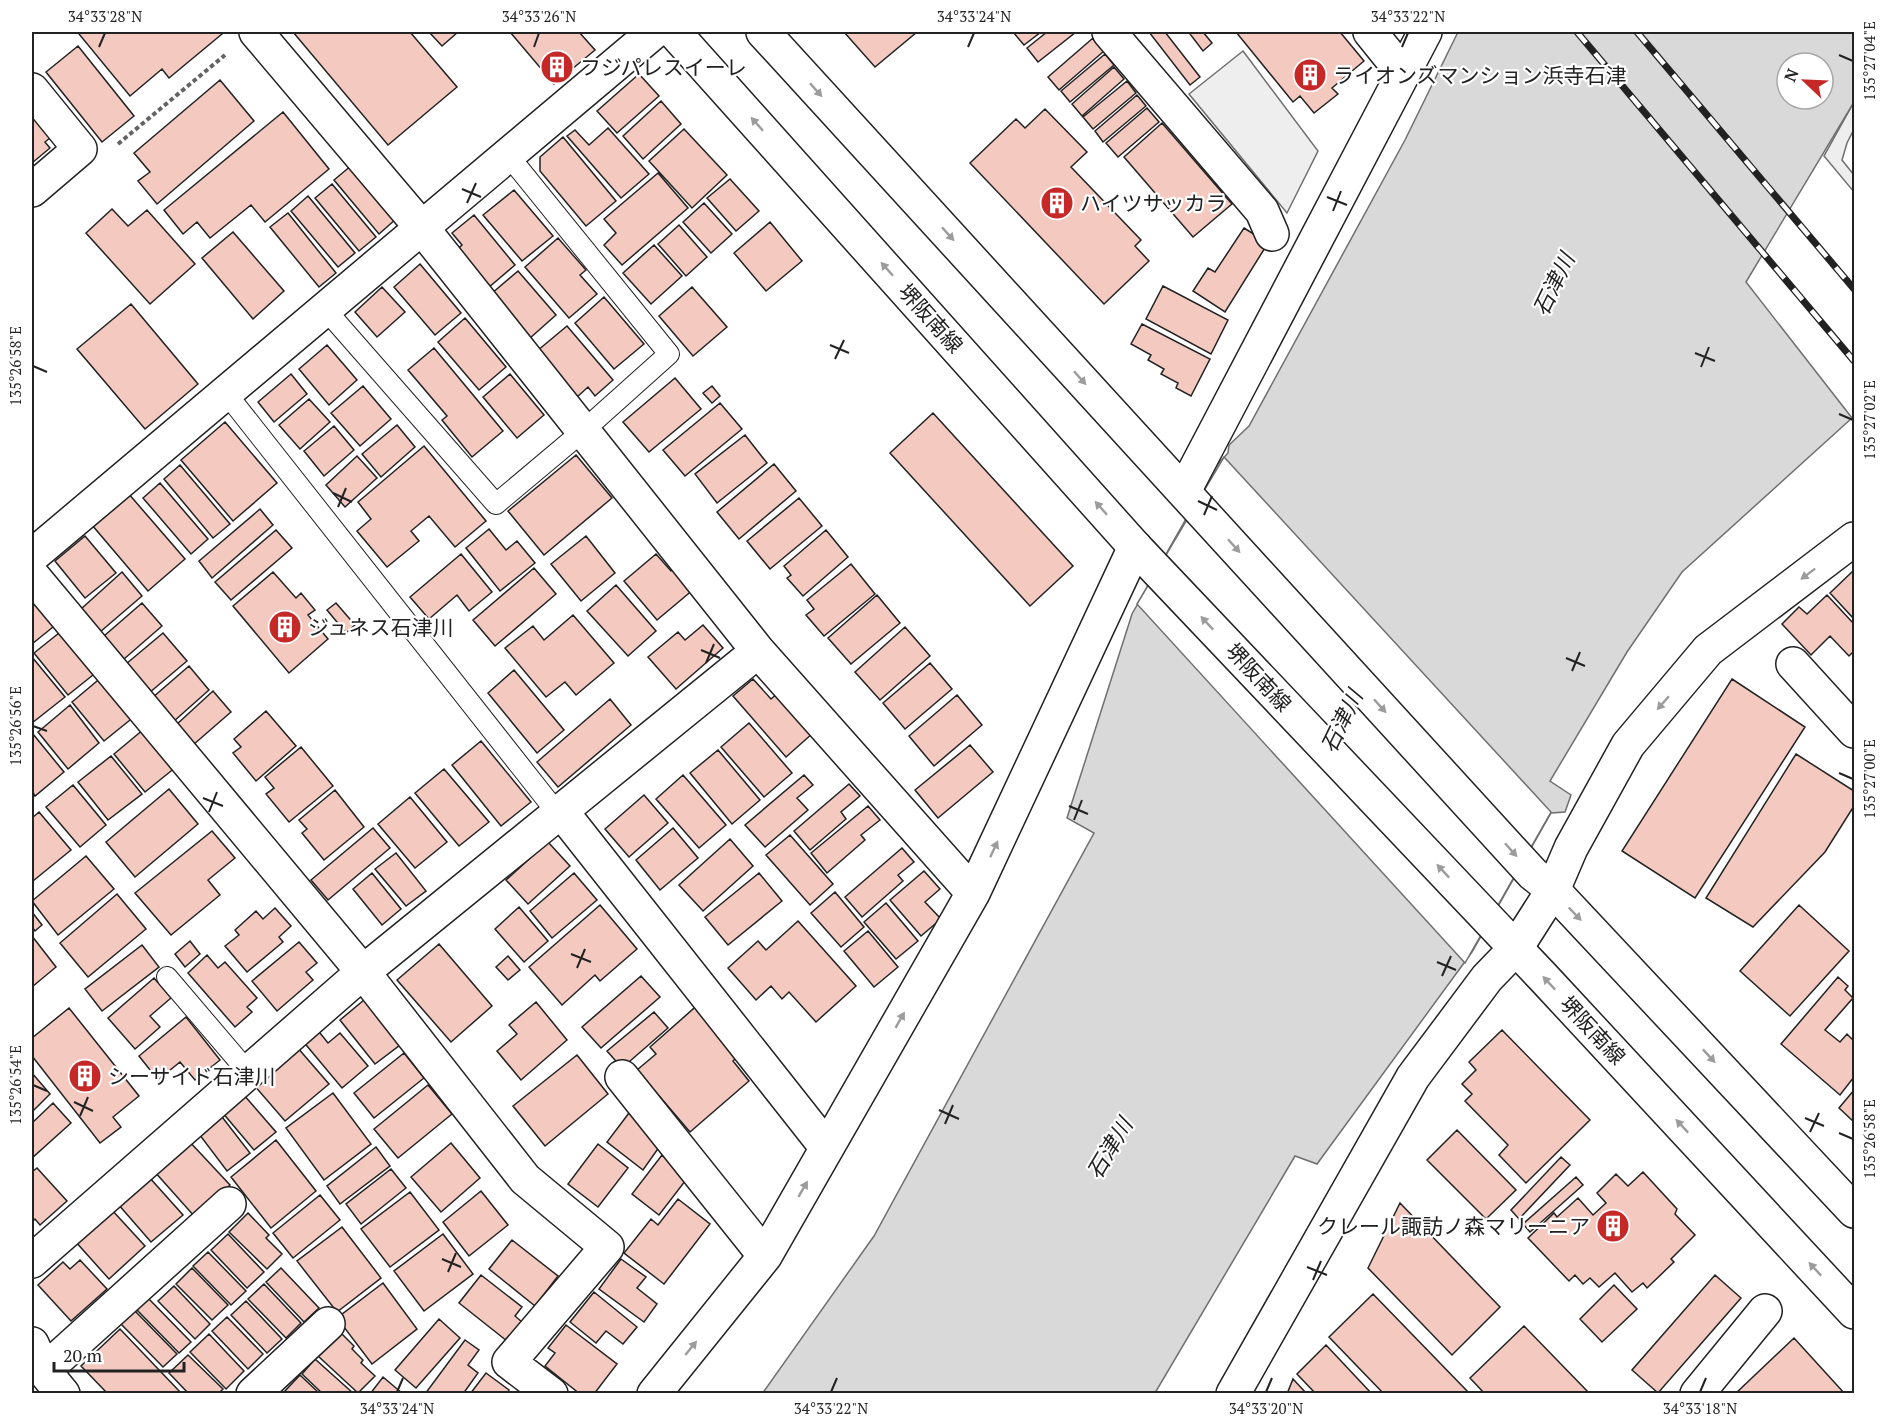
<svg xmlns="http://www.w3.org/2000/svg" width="1886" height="1425" viewBox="0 0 1886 1425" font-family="'PT Serif','Noto Sans JP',serif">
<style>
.green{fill:#eee;stroke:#6f6f6f;stroke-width:1.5}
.water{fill:#d9d9d9;stroke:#6f6f6f;stroke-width:1.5;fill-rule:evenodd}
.pier{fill:#fff;stroke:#6f6f6f;stroke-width:1.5}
.building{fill:#f3c9c0;stroke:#222;stroke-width:1.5}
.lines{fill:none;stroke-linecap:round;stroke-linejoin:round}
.service-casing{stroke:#222;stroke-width:22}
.minor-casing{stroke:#222;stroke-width:36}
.secondary-casing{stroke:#222;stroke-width:36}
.path{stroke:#646464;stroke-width:4;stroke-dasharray:4.5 3;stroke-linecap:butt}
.service{stroke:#fff;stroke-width:20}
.minor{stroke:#fff;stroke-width:33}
.secondary{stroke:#fff;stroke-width:33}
.rail-casing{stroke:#222;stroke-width:7}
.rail{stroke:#fff;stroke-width:4.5;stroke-dasharray:14;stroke-linecap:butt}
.oneway{fill:#9c9c9c}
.ticks{fill:none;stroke:#222;stroke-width:2}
.labels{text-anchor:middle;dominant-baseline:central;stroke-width:4.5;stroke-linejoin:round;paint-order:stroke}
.poi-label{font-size:21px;fill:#222;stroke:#fff;text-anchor:start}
.street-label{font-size:21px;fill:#222;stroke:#fff}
.water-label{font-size:22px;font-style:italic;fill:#222;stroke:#fff}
.neatline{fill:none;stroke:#222;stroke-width:2}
.ticks-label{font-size:15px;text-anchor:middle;fill:#222}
</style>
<rect width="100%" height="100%" fill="#fff"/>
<path class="green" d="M1243,51L1318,151L1287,213L1189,94Z
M1854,102V129L1847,143L1842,160L1854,175V192L1824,156Z"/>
<path class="water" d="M1458,32H1854V102L1746,282L1852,418L1682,572L1627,652L1550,781L1571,795L1565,812L1551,813L1472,952L1317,1164L1295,1156L1155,1393L762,1394L874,1236L1094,833L1067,818L1132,614L1216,466L1228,453L1229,445L1249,426L1405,140ZM1787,63H1823V99H1787Z"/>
<path class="pier" d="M1224,457L1551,812L1465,963L1137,604Z"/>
<path class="building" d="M82,32H220L222,34L169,78L162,69L130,96L79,34Z
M293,32H410L457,87L388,145Z
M429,32H458L442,46Z
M510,32H579L595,50L554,84Z
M844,32H917L875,67Z
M1013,32H1041L1024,45Z
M1047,32H1076L1038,62L1027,48Z
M1149,32H1165L1200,77L1190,85Z
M1193,32H1203L1212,43L1203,51L1190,34Z
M1236,32H1340L1364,61L1332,88L1338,94L1314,113L1300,96L1293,102Z
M1093,38L1104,51L1059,90L1048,77Z
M78,46L134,116L102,142L46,72Z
M1105,54L1114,65L1070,102L1061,91Z
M1114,67L1124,79L1082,116L1072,104Z
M639,74L659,96L617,133L597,111Z
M220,80L254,121L157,204L138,181L150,172L134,153Z
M1127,81L1136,93L1093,129L1083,117Z
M1137,95L1146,106L1103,142L1095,131Z
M661,101L681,124L643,159L623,136Z
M32,106L55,134L45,142L50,148L32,163Z
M1147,108L1159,122L1118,157L1106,143Z
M1045,109L1087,152L1071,167L1141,240L1135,246L1149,261L1104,304L970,163L1016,119L1025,128Z
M283,112L329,169L265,222L251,205L210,238L197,222L183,234L164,210Z
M1162,123L1232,204L1193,237L1124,157Z
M608,128L649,174L621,198L567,136L575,130L589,145Z
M684,129L727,175L692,208L649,161Z
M563,137L616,201L586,226L540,171V157Z
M352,165L396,219L379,234L334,180Z
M658,173L688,208L622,265L604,245L616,233L604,219Z
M730,179L759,211L736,231L707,198Z
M332,184L376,237L359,251L315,198Z
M514,190L553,236L522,261L483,215Z
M308,196L355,253L338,267L291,211Z
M704,203L732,234L711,253L683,222Z
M112,209L128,226L147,210L195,264L150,304L86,233Z
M288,213L336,273L319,287L270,227Z
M474,215L515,265L488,288L457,250L462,245L452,233Z
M770,222L802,261L766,291L734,253Z
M679,225L707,257L686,276L658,244Z
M1244,228L1268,243L1225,312L1193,291L1208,268L1215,272Z
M233,232L284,291L253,319L202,258Z
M558,238L586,270L580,275L597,294L569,318L525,267Z
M654,245L682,276L651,304L623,273Z
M420,264L461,313L435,335L394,287Z
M518,271L556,315L529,339L491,294Z
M1163,286L1228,320L1211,354L1146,319Z
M382,287L405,312L377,337L355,312Z
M692,287L727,327L693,356L659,316Z
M604,297L644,344L614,369L575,323Z
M131,304L198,384L145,429L77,349Z
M465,318L506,367L479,390L438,342Z
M1142,324L1210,359L1191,396L1176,388L1178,383L1161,374L1164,369L1148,360L1151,355L1131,344Z
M567,326L613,380L595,396L588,387L576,398L537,351Z
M327,345L357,380L329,405L299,369Z
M434,348L503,431L472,457L442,420L447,416L408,370Z
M291,374L307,394L274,422L258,402Z
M510,374L544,415L517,438L483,397Z
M675,378L701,409L649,452L623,422Z
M363,386L391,419L360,446L331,413Z
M712,386L720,396L712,403L703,393Z
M309,399L330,422L300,449L279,425Z
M720,403L742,429L685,476L663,450Z
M933,413L1073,566L1030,606L890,453Z
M225,422L277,483L233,521L181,460Z
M397,425L415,447L381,477L362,454Z
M334,426L354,450L324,476L304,451Z
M745,435L767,463L717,503L695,474Z
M424,446L486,521L455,547L429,516L411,531L419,541L387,567L357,531L371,519L358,502Z
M576,455L612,498L544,555L508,511Z
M357,456L377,478L345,507L326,485Z
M774,464L796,491L739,539L717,512Z
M180,465L230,524L213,538L164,479Z
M160,483L208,539L191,554L143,498Z
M128,493L185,559L148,591L92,525Z
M799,498L822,526L770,569L747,541Z
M260,509L273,525L212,578L199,561Z
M489,529L506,550L517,541L535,563L500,591L466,548Z
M276,530L292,548L231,600L215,582Z
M826,530L848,557L803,596L787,578L791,575L784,566Z
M85,536L116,573L85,598L55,561Z
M586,536L615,573L581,601L551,564Z
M461,554L492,592L469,611L457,595L429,619L410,597Z
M656,554L671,571L675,567L694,589L657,620L624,581Z
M851,564L875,594L824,636L806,615L814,609L807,600Z
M534,568L556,594L495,646L473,620Z
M1854,570V619L1830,593Z
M122,572L142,596L100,632L81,609Z
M273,572L296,598L301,593L315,610L308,615L328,639L289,673L233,606Z
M616,585L656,631L628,656L587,611Z
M32,591L58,623L32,644Z
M877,595L900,623L851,664L828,638Z
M1827,595L1854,624V651L1849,656L1830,636L1811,655L1782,624L1799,607L1807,614Z
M142,603L162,626L124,659L104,636Z
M336,603L355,625L346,633L327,610Z
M573,615L614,663L576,695L565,682L546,697L505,648L533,626L544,640Z
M703,625L723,648L676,689L648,657L678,632L685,640Z
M905,627L930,656L880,700L855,672Z
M64,629L98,671L68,695L34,653Z
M163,633L187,661L149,693L126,664Z
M32,657L65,697L32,723Z
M930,663L952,689L905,729L883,703Z
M189,666L209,690L173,722L152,698Z
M514,670L564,730L537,753L488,693Z
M103,676L135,716L104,741L72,702Z
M753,679L771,699L779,692L813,733L786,757L733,696Z
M1732,679L1805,727L1695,898L1622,851Z
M213,691L231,712L193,745L176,725Z
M957,695L982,725L934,766L909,736Z
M610,699L631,725L558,787L537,762Z
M70,705L99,743L68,769L38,732Z
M266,711L296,746L256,781L233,753L241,747L234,739Z
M749,723L792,773L764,797L721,747Z
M144,729L176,767L145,792L114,754Z
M33,734L64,772L35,796L32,791Z
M481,741L531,802L501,826L452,765Z
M970,745L993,772L938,818L915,790Z
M301,747L333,786L289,822L266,794L274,788L265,777Z
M718,750L760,800L732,824L690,773Z
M1796,754L1854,791V806L1825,852L1753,927L1706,898Z
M111,756L142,794L108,820L78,782Z
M444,769L489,822L459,846L415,793Z
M683,775L726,825L699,848L656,799Z
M804,775L813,785L797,798L808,810L765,847L745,825Z
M849,784L860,796L841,812L846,819L810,850L794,831Z
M73,785L106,825L80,847L46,807Z
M169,789L198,824L135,877L106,842Z
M335,790L364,827L324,860L302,833L307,829L299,820Z
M644,795L668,823L629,857L605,829Z
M410,797L447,842L415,868L378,824Z
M868,806L880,820L861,835L865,840L827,873L811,853Z
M39,812L71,850L33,881L32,818Z
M373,828L390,848L328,900L311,880Z
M673,828L698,858L660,890L636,860Z
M212,831L235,858L208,880L220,895L171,935L135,893Z
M790,835L833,884L810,905L766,855Z
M730,839L753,866L703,911L679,885Z
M548,842L570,866L528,904L506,880Z
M902,848L914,862L898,875L903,881L862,917L845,897Z
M396,853L426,891L406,906L375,869Z
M86,856L114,889L58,935L32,901Z
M924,871L940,889L925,902L941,919L921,936L890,900Z
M372,873L401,909L382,925L353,889Z
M574,873L597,900L552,938L530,911Z
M759,873L782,901L728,945L705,917Z
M835,892L864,927L841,947L811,913Z
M117,894L146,929L88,977L60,943Z
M886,903L918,941L896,959L864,922Z
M600,905L637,949L600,981L595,975L562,1005L529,967Z
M1799,905L1849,951L1790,1016L1740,971Z
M519,907L548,941L524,962L495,929Z
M275,908L291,926L279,937L283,942L247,972L225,946L239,935L235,930L256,911L263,919Z
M32,912L42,925L35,931L32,927Z
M798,921L856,986L816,1022L789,992L782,999L771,986L756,1000L728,968L758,941L766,950Z
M868,931L898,967L874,987L844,951Z
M32,936L56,967L32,987Z
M190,941L200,954L185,967L175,954Z
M299,942L317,963L306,972L313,980L277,1011L252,981Z
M439,944L492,1006L451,1042L397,980Z
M142,945L159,967L102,1011L85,989Z
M207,955L218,968L225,962L257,998L247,1007L252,1012L235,1027L188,973Z
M508,956L520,970L508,980L496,967Z
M641,976L660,997L601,1048L582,1027Z
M1838,977L1848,986L1845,990L1853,998L1825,1030L1840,1042L1847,1034L1854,1041V1077L1840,1095L1781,1044Z
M154,978L171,998L150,1016L160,1027L135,1049L108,1018Z
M364,1000L400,1045L375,1064L340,1020Z
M536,1002L567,1040L521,1080L497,1051L517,1034L509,1025Z
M701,1002L737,1057L733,1061L749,1081L690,1132L637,1070L656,1054L650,1047Z
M69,1008L139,1096L113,1117L121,1127L100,1143L32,1056V1038Z
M654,1012L668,1028L622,1068L607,1051Z
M186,1017L220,1060L195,1080L180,1062L158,1080L139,1056Z
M316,1028L328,1043L340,1033L368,1066L342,1088L302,1040Z
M1502,1030L1590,1120L1526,1183L1499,1155L1508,1145L1465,1101L1472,1094L1462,1084L1476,1070L1469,1062Z
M297,1047L329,1084L285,1121L253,1084Z
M404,1053L424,1078L374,1118L354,1093Z
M577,1055L608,1094L545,1146L513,1106Z
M32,1073L50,1094L32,1112Z
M428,1085L452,1114L398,1158L374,1129Z
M1854,1090V1122L1839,1108Z
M333,1093L371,1144L324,1180L286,1128Z
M243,1094L276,1132L254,1150L222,1112Z
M53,1103L71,1123L32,1158V1123Z
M632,1109L662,1143L643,1170L607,1142Z
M219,1113L250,1153L227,1171L196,1130Z
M1457,1130L1516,1190L1486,1219L1427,1160Z
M188,1140L230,1185L195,1217L154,1171Z
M276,1140L316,1191L271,1228L231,1177Z
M451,1143L480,1178L441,1212L411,1177Z
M598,1144L628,1168L598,1207L568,1184Z
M376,1147L390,1166L340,1204L327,1186Z
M662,1155L689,1176L659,1215L632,1194Z
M1561,1157L1570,1165L1519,1219L1511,1210Z
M37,1168L67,1201L40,1225L35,1219L32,1222V1172Z
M391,1169L406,1188L361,1224L346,1204Z
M1643,1172L1677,1209L1675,1214L1695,1235L1671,1259L1674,1262L1647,1288L1643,1283L1632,1292L1615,1273L1599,1287L1590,1278L1583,1284L1575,1275L1569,1281L1528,1238L1554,1213L1557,1217L1578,1198L1593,1215L1606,1203L1597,1193L1616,1174L1628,1186Z
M149,1177L183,1215L151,1242L118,1204Z
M1576,1177L1583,1185L1530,1232L1523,1224Z
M481,1191L508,1225L469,1256L443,1222Z
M410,1192L439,1230L390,1267L361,1229Z
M320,1195L340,1220L293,1258L273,1233Z
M678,1199L710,1224L664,1284L624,1253L651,1219L658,1225Z
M1400,1203L1500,1307L1452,1355L1368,1268Z
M111,1209L145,1246L109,1279L75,1241Z
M248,1213L269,1235L266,1238L282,1254L267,1269L229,1232Z
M342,1227L381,1278L337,1312L297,1261Z
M228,1234L264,1272L247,1288L211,1250Z
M443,1234L473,1274L424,1311L394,1271Z
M512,1240L558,1276L535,1306L489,1269Z
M208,1252L246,1291L231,1305L193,1266Z
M621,1259L646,1277L637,1288L657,1304L644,1322L599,1289Z
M80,1260L107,1289L71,1321L38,1285L63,1262L70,1269Z
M192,1268L228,1305L212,1320L176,1284Z
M281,1268L319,1308L304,1322L266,1282Z
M481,1275L522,1307L515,1316L522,1322L507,1341L459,1303Z
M1715,1275L1741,1298L1658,1393L1632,1370Z
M383,1283L417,1329L372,1364L337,1318Z
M264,1284L301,1323L286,1338L248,1299Z
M1614,1285L1637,1309L1602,1342L1580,1319Z
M174,1286L210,1324L195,1339L158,1301Z
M594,1292L637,1327L623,1344L606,1331L596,1343L570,1322Z
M1373,1294L1470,1394H1384L1329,1337Z
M148,1298L191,1342L179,1353L136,1309Z
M246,1301L282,1339L267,1353L231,1315Z
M135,1311L177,1354L163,1367L121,1324Z
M227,1317L263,1354L248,1369L212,1331Z
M439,1319L460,1338L416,1388L395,1370Z
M566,1325L617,1364L594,1394H580L545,1366L555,1353L548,1348Z
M1524,1326L1590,1394H1485L1470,1378Z
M120,1329L182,1394H108L81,1366Z
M340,1332L354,1346L352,1349L363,1360L361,1363L375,1376L358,1393L318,1356Z
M209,1334L244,1371L226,1389L190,1352Z
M1794,1338L1845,1394H1735Z
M465,1340L479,1350L468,1365L478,1373L463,1394H425Z
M1326,1345L1372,1394H1316L1297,1374Z
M188,1355L223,1389L218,1394H189L169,1373Z
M315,1359L354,1394H323L302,1374Z
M486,1373L509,1390L507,1394H470Z
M300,1375L320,1394H288L285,1391Z
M383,1377L403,1394H370Z
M1293,1379L1307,1394H1287Z"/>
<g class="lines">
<g class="service-casing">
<path id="service" d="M325,309L496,504L583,431L669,354L508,155
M226,393L558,814
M167,977L248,1072"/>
</g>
<g class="minor-casing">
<path id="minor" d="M256,32L422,228L758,651L973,893
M1109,32L1262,211L1272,234
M1370,32L1403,73
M32,90L80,149L32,190
M1184,491L1425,32
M32,556L654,32
M32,575L363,972L525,1179L607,1247L509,1362L551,1394
M1793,664L1854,731
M561,811L827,1148
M622,1077L765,1256
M32,1261L363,972L758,651
M32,1344L44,1371L63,1394
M44,1371L229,1204
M253,1394L328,1324
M654,1394L765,1256L973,893L1135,547
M1233,1394L1413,1077L1487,978L1516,948L1553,890L1571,848L1628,745L1708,650L1854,539
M1697,1394L1765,1311"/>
</g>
<g class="secondary-casing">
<path id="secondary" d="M674,32L1135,547L1543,977L1854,1312
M763,32L1533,874L1553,890L1854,1211"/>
</g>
<path class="path" d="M118,144L225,55"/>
<use href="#service" class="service"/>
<use href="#minor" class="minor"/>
<use href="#secondary" class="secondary"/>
<g class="rail-casing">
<path id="rail" d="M1577,32L1854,361
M1637,32L1854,289"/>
</g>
<use href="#rail" class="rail"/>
</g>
<defs><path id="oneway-solid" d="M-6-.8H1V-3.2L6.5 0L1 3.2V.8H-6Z" transform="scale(1.5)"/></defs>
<g class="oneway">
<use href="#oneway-solid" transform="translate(816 90) rotate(48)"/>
<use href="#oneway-solid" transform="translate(757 124) rotate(-132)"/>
<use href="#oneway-solid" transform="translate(948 234) rotate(48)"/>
<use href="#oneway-solid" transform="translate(887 269) rotate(-132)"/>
<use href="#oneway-solid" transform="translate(1080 378) rotate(48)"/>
<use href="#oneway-solid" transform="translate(1101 508) rotate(-132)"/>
<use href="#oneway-solid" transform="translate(1234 546) rotate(48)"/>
<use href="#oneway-solid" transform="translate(1808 574) rotate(143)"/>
<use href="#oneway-solid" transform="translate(1207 623) rotate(-133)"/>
<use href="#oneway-solid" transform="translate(1663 703) rotate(131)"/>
<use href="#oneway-solid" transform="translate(1380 706) rotate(48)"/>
<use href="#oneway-solid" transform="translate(994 849) rotate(-65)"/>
<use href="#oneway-solid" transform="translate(1511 850) rotate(48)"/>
<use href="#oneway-solid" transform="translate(1443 871) rotate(-133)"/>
<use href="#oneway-solid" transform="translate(1575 914) rotate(46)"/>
<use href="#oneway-solid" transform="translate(1549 983) rotate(-133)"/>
<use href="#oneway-solid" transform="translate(900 1020) rotate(-60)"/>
<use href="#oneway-solid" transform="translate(1709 1056) rotate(47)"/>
<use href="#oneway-solid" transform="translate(1682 1126) rotate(-133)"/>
<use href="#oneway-solid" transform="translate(803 1189) rotate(-60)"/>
<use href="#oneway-solid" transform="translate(1815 1269) rotate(-133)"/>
<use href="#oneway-solid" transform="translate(691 1348) rotate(-51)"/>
</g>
<path class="ticks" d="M99,47L105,33M534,47L539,33M968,47L974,33M1402,47L1408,33M1839,55L1853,61M462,189L481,197M1327,197L1347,205M467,203L476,183M1333,211L1341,191M830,345L849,353M1695,353L1715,361M835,359L844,340M33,366L47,372M1701,367L1709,347M1839,414L1853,420M333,493L352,502M1198,501L1217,510M338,507L346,488M1204,515L1212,496M701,650L720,658M1566,658L1585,666M706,663L714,644M1572,671L1580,652M33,726L47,731M1839,773L1853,779M203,798L223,806M1069,806L1088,814M209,812L217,792M1074,820L1082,800M571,954L591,962M1437,962L1456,970M577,968L585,949M1442,976L1451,956M33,1085L47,1091M74,1102L93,1111M939,1110L959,1119M80,1116L88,1097M1805,1118L1824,1126M945,1124L953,1105M1810,1132L1819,1113M1839,1133L1853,1139M442,1259L461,1267M1307,1267L1327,1275M448,1272L456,1253M1313,1280L1321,1261M397,1392L403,1378M831,1392L837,1378M1266,1392L1272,1378M1700,1392L1706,1378"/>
<defs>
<g id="building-disc" transform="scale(1.725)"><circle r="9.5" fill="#c62828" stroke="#fff"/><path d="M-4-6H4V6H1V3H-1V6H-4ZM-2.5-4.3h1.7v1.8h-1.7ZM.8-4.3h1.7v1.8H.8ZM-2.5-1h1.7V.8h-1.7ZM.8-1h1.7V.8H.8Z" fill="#fff"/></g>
</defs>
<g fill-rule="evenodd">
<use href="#building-disc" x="557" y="67"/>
<use href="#building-disc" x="1310" y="75"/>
<use href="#building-disc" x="1057" y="203"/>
<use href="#building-disc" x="285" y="627"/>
<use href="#building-disc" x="85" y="1076"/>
<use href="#building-disc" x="1613" y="1226"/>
</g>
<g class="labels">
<g class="poi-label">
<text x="580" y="67">フジパレスイーレ</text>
<text x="1333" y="75">ライオンズマンション浜寺石津</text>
<text x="1080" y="203">ハイツサッカラ</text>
<text x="308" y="627">ジュネス石津川</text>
<text x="108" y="1076">シーサイド石津川</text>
<text x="1590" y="1226" text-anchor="end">クレール諏訪ノ森マリーニア</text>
</g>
<g class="street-label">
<text transform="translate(931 318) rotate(48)">堺阪南線</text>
<text transform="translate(1259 677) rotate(47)">堺阪南線</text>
<text transform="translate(1593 1030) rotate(47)">堺阪南線</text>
</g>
<g class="water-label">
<text transform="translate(1553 284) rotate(-64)">石津川</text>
<text transform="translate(1341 721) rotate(-64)">石津川</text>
<text transform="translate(1109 1148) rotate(-59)">石津川</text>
</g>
</g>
<rect width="1886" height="1425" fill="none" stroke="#ffffff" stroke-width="66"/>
<g transform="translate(1805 81) rotate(293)"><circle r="28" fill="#ffffff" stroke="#a7a7a7" stroke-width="1.5"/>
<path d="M0-4.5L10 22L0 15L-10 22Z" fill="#c62828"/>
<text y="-9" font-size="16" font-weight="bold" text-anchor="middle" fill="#222222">N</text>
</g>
<path d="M54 1362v9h130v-9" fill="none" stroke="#222222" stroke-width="3"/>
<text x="63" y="1362" font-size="18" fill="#222222" stroke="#ffffff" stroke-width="4.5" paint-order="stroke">20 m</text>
<rect x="33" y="33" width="1820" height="1359" class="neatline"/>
<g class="ticks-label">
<text x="105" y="22">34°33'28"N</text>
<text x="539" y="22">34°33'26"N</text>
<text x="974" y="22">34°33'24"N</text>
<text x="1408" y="22">34°33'22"N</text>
<text transform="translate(1870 61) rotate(-90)" y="5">135°27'04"E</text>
<text transform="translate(16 366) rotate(-90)" y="5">135°26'58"E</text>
<text transform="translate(1870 420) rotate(-90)" y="5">135°27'02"E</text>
<text transform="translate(16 726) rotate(-90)" y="5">135°26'56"E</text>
<text transform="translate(1870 779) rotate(-90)" y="5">135°27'00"E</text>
<text transform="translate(16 1085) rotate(-90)" y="5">135°26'54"E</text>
<text transform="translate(1870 1139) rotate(-90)" y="5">135°26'58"E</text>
<text x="397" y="1414">34°33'24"N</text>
<text x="831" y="1414">34°33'22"N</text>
<text x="1266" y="1414">34°33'20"N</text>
<text x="1700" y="1414">34°33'18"N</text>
</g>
</svg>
